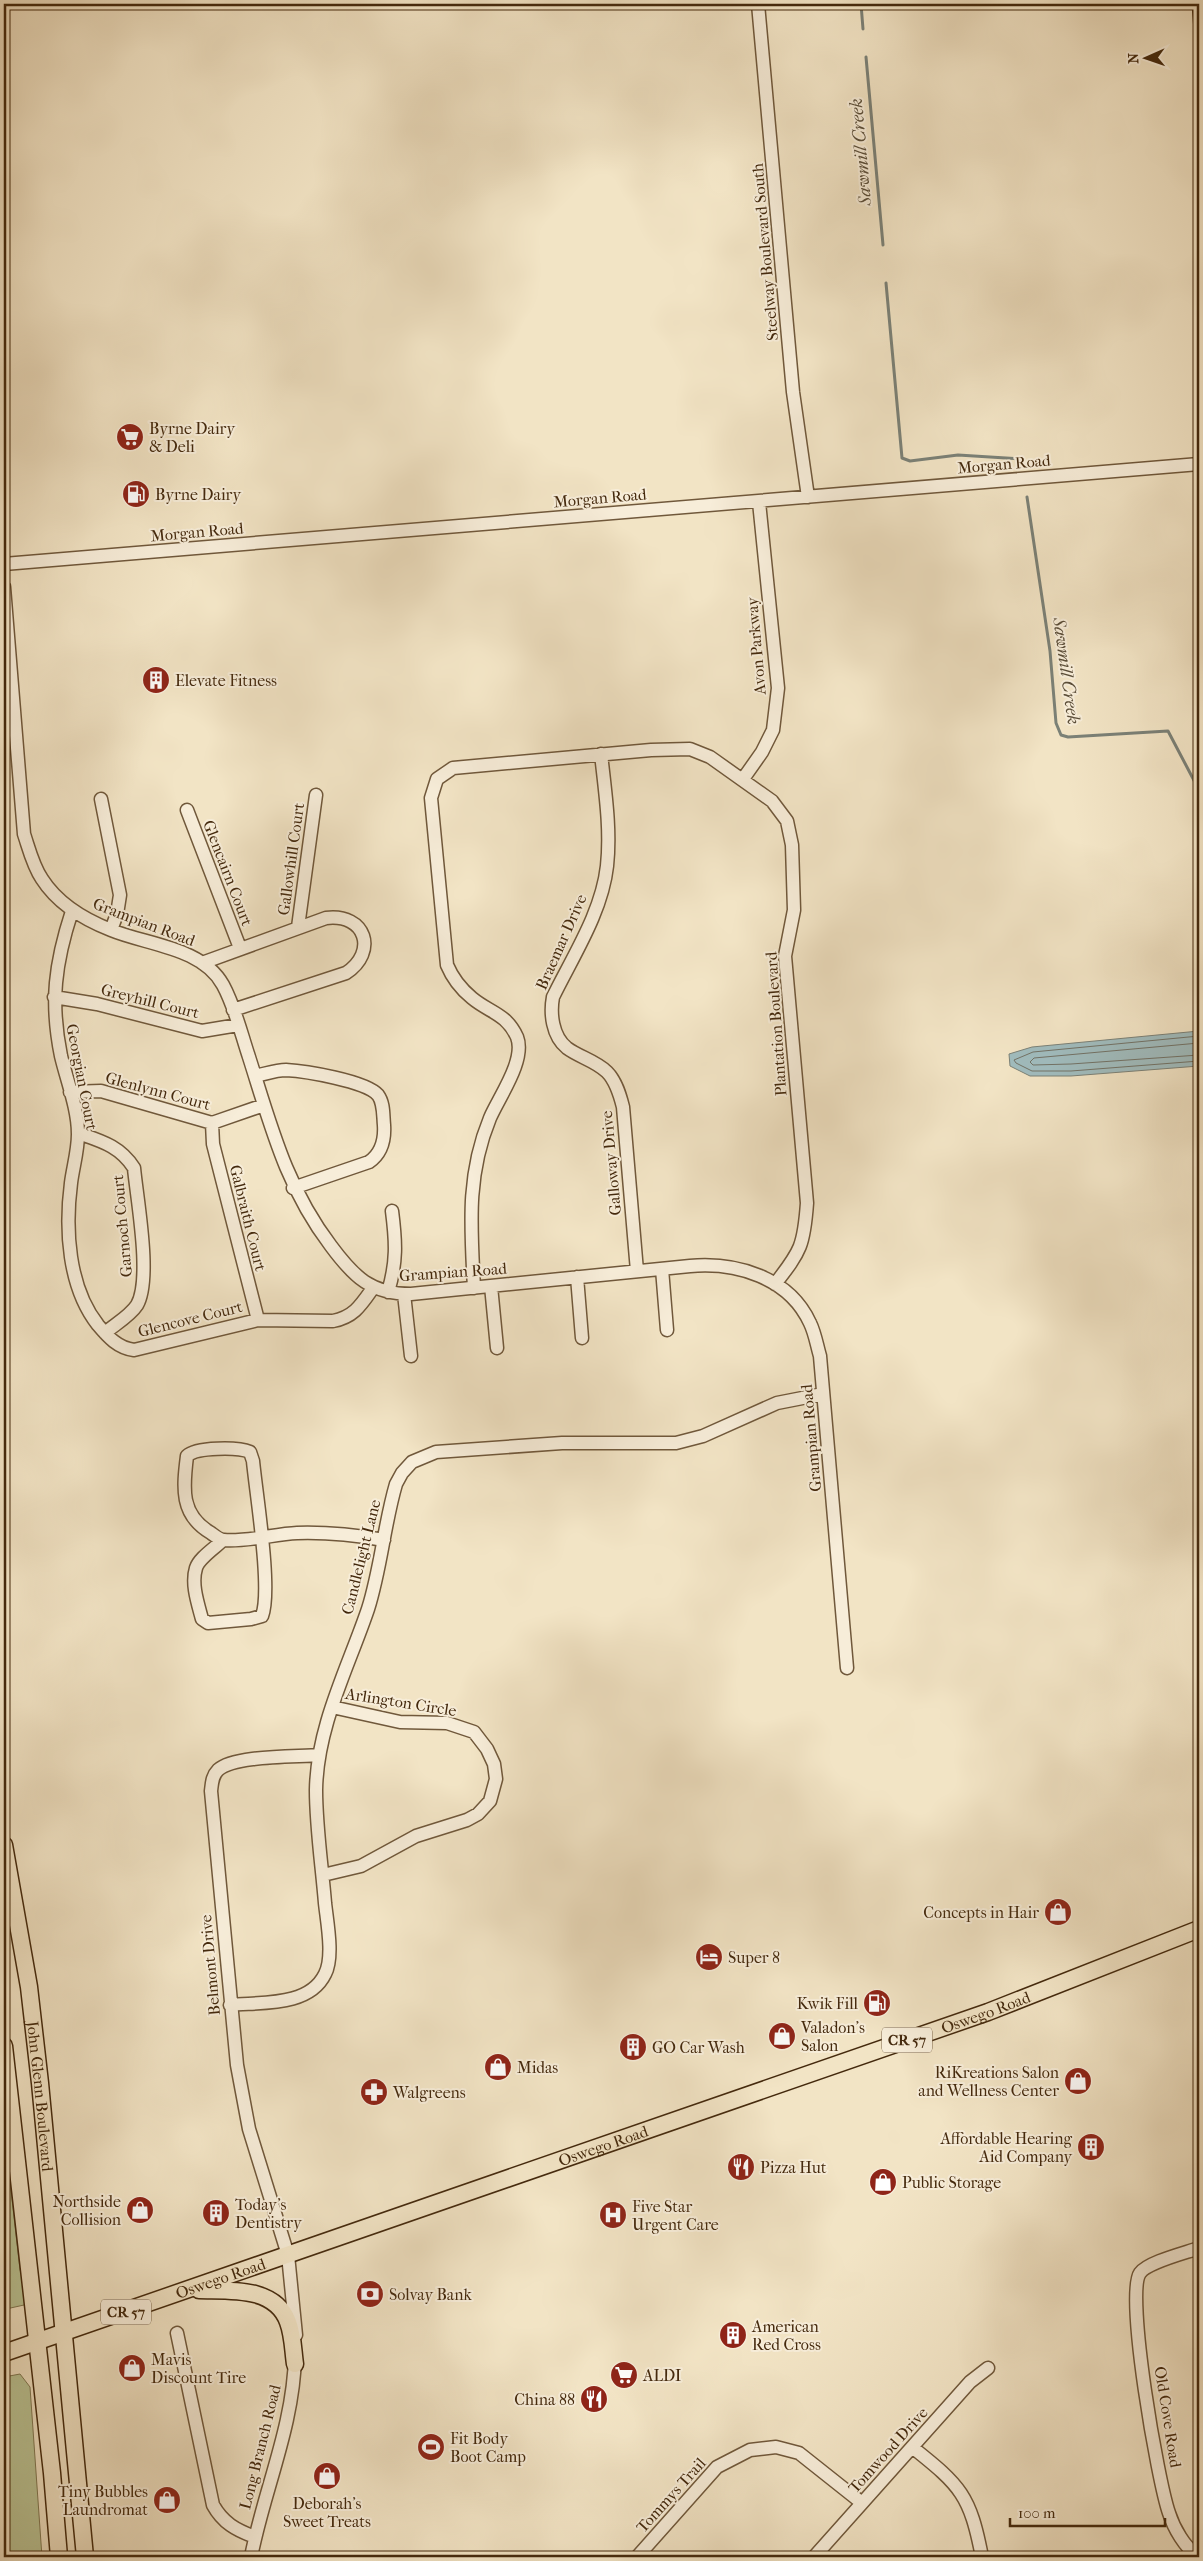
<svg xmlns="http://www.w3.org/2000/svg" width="1203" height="2561" viewBox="0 0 1203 2561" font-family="'IM FELL French Canon',serif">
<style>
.green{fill:#bac495;stroke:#7f7651}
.water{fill:#a0bcbe;stroke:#7b8177}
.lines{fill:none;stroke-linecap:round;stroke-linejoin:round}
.shore{stroke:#727266;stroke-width:1}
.stream{stroke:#7b8177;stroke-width:3}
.minor-casing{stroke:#70583b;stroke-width:15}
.major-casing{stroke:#44290d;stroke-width:19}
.minor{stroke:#f7edd9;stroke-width:12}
.major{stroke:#f2e4c5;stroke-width:16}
.rail-casing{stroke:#44290d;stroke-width:5}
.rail{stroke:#f7edd9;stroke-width:3;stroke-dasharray:9;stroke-linecap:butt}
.labels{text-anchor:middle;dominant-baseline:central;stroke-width:4;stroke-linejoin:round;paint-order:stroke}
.shield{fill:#f7edd9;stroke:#7a644a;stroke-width:1}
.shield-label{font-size:15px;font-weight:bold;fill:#44290d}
.street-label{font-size:16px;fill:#44290d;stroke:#f7edd9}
.poi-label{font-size:16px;fill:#44290d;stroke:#f7edd9;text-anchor:start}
.water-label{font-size:18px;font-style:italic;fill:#5b4e39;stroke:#f7edd9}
</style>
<rect width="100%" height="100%" fill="#f2e4c5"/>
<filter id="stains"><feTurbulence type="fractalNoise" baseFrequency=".004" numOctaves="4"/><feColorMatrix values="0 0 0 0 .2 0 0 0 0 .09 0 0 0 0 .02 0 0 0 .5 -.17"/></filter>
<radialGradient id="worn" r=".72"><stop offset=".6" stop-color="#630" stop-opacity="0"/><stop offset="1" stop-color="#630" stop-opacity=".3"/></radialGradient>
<path class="green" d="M4,2129L20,2270L33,2303L6,2309L4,2302Z
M20,2374L30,2387L42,2557H4V2377Z"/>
<path class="water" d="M1199,1031V1066L1071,1076H1030L1010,1066L1009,1054L1032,1047Z"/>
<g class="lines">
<path class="shore" d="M1199,1036L1033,1052L1014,1060L1016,1063L1032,1071H1071L1199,1061
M1199,1043L1034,1058L1030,1062L1033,1065L1071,1064L1199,1055"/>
<path class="stream" d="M861,4L863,29
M866,57L883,245
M886,283L902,458L910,461L958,455L1020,459
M1027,497L1050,651L1056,723L1061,735L1068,737L1168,731L1199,790"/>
<g class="minor-casing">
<path id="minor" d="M758,4L793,392L808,497
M4,564L1199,464
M4,587L24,834C29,849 33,866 42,879C58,904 83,919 111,930C147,945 202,947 223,985C235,1007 241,1033 249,1057C271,1126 286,1187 331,1246C354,1277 371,1294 411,1294L690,1266C736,1262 789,1277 810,1323C815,1333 817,1346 820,1356L847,1668
M601,754C605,791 611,829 607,866C602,912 573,956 553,997C550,1013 552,1036 567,1048C579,1057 596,1061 607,1072C616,1081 620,1095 623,1107L637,1271
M743,779L762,752L773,730L778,688L759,502
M101,799L120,895L117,914L111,930
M187,810L240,948
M72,911C55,963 50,1002 61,1056C67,1081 78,1109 78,1134C78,1151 73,1167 71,1183C65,1229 68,1287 98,1325C108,1337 118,1348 134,1350L258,1320L333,1321C354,1317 361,1305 373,1288
M298,927L316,795
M202,963L326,918C366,913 378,952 346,973L233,1010
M54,997L97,1004L202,1031L238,1025
M255,1076C265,1074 276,1070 286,1070C305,1071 366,1081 378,1095C384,1103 383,1115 384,1125C385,1140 382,1153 369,1162L293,1188
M70,1092L101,1091L212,1123L264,1105
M212,1123L213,1144L258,1320
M78,1133C101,1141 120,1146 134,1168C137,1200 152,1279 137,1305C130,1316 114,1325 105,1333
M662,1269L667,1330
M577,1277L582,1338
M491,1286L497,1348
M474,1288C471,1228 466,1176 490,1118C499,1097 526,1060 517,1037C506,1013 490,1013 472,998C461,989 452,977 447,965L431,798L437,779L453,768L651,750L690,749L710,757L772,801L787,821L792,845L794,910L785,956L807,1203C804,1245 801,1251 775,1284
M388,1292C397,1262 396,1242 392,1211
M404,1294L411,1356
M223,1540C215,1548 199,1558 196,1568C191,1584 198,1604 202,1619L208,1623L251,1619L262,1616C272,1590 256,1493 253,1461L250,1452C238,1447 196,1447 187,1456C183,1488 180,1515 211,1533C215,1536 220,1540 224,1540C246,1542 275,1534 297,1533C327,1532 355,1535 384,1540
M323,1875L361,1866L416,1836L467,1820L478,1814L490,1801L496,1779L494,1764L487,1749L474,1732L447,1723L400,1722L332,1707
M230,2005C261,2002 309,2007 325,1974C334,1957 327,1922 325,1903C322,1866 316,1827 316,1790C317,1726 348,1668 368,1609C381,1568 384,1525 396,1484L402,1473L412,1462L436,1452L562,1443H676L703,1436L777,1403L823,1394
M177,2333L213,2505C223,2523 236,2530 255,2537
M296,2335L288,2255L249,2129L237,2065L211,1791C212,1783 212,1776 218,1770C234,1755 297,1757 319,1755
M912,2447C961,2486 970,2495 982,2557
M251,2557C264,2490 294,2425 295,2355
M637,2557L717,2467L750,2450L776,2447L799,2453L862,2503
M814,2557L970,2382L988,2368
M1198,2557C1185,2547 1174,2529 1169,2513C1158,2482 1125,2294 1140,2273C1148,2262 1185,2253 1199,2248"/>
</g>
<g class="major-casing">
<g id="major">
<path id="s1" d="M4,1845L29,1987L40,2083L85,2557"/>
<path d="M4,2046L52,2473L59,2557"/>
<path d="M199,2290C229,2291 275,2286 288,2322C293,2335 293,2350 295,2364"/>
<path id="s2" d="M4,2353L988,2012L1199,1929"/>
</g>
</g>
<use href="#minor" class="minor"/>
<use href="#major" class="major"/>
<g class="rail-casing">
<path id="rail" d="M1194,4L1197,44"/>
</g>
<use href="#rail" class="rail"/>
</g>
<defs>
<g id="supermarket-disc" transform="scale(1.4375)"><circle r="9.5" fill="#8f2418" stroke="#f7edd9"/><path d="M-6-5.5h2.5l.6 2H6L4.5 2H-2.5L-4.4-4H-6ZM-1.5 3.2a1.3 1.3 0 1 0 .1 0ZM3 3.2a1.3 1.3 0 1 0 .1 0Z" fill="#fff"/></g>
<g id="fuel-disc" transform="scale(1.4375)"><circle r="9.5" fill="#8f2418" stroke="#f7edd9"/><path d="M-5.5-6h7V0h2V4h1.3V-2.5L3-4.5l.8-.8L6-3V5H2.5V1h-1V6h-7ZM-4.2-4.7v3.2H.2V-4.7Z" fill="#fff"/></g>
<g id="building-disc" transform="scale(1.4375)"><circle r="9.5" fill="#8f2418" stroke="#f7edd9"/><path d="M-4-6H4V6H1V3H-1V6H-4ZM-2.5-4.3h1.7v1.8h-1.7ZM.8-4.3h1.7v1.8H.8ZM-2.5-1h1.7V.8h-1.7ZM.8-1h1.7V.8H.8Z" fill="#fff"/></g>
<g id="shop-disc" transform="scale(1.4375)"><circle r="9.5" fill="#8f2418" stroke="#f7edd9"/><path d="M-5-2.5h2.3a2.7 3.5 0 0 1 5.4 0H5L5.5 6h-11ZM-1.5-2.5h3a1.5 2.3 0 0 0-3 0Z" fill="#fff"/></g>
<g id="hotel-disc" transform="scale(1.4375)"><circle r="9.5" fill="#8f2418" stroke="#f7edd9"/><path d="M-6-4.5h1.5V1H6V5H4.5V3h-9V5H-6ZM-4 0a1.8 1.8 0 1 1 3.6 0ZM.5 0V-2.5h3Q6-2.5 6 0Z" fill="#fff"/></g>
<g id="pharmacy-disc" transform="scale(1.4375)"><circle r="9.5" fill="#8f2418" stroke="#f7edd9"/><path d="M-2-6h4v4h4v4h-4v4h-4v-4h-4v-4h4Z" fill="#fff"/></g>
<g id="restaurant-disc" transform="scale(1.4375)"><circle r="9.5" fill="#8f2418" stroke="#f7edd9"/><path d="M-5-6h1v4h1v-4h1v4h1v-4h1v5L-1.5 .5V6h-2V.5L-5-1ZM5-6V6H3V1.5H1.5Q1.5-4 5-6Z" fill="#fff"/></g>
<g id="hospital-disc" transform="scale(1.4375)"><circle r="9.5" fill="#8f2418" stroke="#f7edd9"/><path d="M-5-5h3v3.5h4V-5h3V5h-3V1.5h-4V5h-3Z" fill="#fff"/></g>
<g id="bank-disc" transform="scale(1.4375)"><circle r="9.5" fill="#8f2418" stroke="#f7edd9"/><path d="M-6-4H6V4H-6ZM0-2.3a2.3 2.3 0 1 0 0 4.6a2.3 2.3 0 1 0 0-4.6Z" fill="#fff"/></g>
<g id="stadium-disc" transform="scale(1.4375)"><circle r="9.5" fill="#8f2418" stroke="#f7edd9"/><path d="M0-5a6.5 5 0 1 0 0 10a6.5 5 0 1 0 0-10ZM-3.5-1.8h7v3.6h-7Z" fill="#fff"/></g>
</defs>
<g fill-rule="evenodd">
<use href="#supermarket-disc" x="130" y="437"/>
<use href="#fuel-disc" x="136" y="494"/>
<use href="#building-disc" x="156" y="680"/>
<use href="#shop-disc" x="1058" y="1912"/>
<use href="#hotel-disc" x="709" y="1957"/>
<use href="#fuel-disc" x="877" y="2003"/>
<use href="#shop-disc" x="782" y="2036"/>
<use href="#building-disc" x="633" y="2047"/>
<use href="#shop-disc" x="498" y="2067"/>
<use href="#shop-disc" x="1078" y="2081"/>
<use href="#pharmacy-disc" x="374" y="2092"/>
<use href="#building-disc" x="1091" y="2147"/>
<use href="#restaurant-disc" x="741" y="2167"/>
<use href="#shop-disc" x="883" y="2182"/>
<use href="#shop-disc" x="140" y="2210"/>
<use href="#building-disc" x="216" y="2213"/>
<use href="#hospital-disc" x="613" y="2215"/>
<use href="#bank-disc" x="370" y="2294"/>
<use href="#building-disc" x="733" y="2335"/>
<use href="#shop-disc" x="132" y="2368"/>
<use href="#supermarket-disc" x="624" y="2375"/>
<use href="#restaurant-disc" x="594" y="2399"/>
<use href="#stadium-disc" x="431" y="2447"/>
<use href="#shop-disc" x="327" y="2476"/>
<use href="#shop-disc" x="167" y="2500"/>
</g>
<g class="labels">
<g class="shield">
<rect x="882" y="2027.5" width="50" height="25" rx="4"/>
<rect x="101" y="2299.5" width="50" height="25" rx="4"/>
</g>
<g class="shield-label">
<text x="907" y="2040">CR 57</text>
<text x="126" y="2312">CR 57</text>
</g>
<g class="street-label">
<text transform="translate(765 252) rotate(-95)">Steelway Boulevard South</text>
<text transform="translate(1004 464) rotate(-5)">Morgan Road</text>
<text transform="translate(600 498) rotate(-5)">Morgan Road</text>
<text transform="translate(197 532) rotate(-5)">Morgan Road</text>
<text transform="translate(756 646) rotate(-95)">Avon Parkway</text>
<text transform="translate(291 859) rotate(-82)">Gallowhill Court</text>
<text transform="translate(228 873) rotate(69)">Glencairn Court</text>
<text transform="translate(144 922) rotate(21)">Grampian Road</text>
<text transform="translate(561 942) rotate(-66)">Braemar Drive</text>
<text transform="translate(150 1001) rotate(14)">Greyhill Court</text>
<text transform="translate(776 1024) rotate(-94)">Plantation Boulevard</text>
<text transform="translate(82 1077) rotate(79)">Georgian Court</text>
<text transform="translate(158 1091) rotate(15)">Glenlynn Court</text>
<text transform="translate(611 1163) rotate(-95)">Galloway Drive</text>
<text transform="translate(248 1218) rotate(76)">Galbraith Court</text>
<text transform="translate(122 1226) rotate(-95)">Garnoch Court</text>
<text transform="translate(453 1272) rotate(-4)">Grampian Road</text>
<text transform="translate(190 1319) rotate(-14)">Glencove Court</text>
<text transform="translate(811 1438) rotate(-95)">Grampian Road</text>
<text transform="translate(361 1557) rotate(-76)">Candlelight Lane</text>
<text transform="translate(401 1702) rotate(9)">Arlington Circle</text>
<text transform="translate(210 1965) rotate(-95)">Belmont Drive</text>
<text stroke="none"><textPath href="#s2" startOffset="1039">Oswego Road</textPath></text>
<text stroke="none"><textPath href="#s1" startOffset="254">John Glenn Boulevard</textPath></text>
<text stroke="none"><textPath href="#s2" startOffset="634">Oswego Road</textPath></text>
<text stroke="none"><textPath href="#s2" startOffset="229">Oswego Road</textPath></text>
<text transform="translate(1168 2417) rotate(81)">Old Cove Road</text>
<text transform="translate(260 2447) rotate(-76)">Long Branch Road</text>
<text transform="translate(888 2450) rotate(-48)">Tomwood Drive</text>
<text transform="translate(671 2495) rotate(-48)">Tommys Trail</text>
</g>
<g class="poi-label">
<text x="149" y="428">Byrne Dairy<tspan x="149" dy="18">&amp; Deli</tspan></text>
<text x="155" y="494">Byrne Dairy</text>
<text x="175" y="680">Elevate Fitness</text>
<text x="1039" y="1912" text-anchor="end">Concepts in Hair</text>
<text x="728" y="1957">Super 8</text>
<text x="858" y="2003" text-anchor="end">Kwik Fill</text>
<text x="801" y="2027">Valadon's<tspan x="801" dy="18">Salon</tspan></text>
<text x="652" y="2047">GO Car Wash</text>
<text x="517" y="2067">Midas</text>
<text x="1059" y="2072" text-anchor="end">RiKreations Salon<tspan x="1059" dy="18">and Wellness Center</tspan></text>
<text x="393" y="2092">Walgreens</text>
<text x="1072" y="2138" text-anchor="end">Affordable Hearing<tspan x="1072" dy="18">Aid Company</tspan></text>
<text x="760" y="2167">Pizza Hut</text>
<text x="902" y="2182">Public Storage</text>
<text x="121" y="2201" text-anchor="end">Northside<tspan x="121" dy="18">Collision</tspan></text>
<text x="235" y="2204">Today's<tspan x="235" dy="18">Dentistry</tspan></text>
<text x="632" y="2206">Five Star<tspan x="632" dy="18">Urgent Care</tspan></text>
<text x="389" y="2294">Solvay Bank</text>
<text x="752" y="2326">American<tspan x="752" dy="18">Red Cross</tspan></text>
<text x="151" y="2359">Mavis<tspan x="151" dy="18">Discount Tire</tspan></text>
<text x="643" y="2375">ALDI</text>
<text x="575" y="2399" text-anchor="end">China 88</text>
<text x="450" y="2438">Fit Body<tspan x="450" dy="18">Boot Camp</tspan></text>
<text x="148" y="2491" text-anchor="end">Tiny Bubbles<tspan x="148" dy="18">Laundromat</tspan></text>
<text x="327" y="2503" text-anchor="middle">Deborah’s<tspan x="327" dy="18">Sweet Treats</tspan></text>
</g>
<g class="water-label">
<text transform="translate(861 152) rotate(-95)">Sawmill Creek</text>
<text transform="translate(1066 671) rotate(82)">Sawmill Creek</text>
</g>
</g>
<rect width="1203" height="2561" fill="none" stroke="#f2e4c5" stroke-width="20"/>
<rect x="5" y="5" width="1193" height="2551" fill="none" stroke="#44290d" stroke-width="2.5"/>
<rect x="10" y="10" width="1183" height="2541" fill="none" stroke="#44290d"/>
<g transform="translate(1146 58) rotate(268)" stroke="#f7edd9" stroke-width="4" paint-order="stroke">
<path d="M0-4L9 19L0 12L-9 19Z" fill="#44290d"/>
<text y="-8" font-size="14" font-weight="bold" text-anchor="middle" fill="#44290d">N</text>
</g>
<path d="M1010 2518v8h155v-8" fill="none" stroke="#44290d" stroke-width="2.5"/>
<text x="1018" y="2518" font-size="15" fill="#44290d" stroke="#f7edd9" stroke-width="4" paint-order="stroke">100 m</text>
<rect width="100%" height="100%" filter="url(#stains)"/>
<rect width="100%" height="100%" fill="url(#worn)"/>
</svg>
